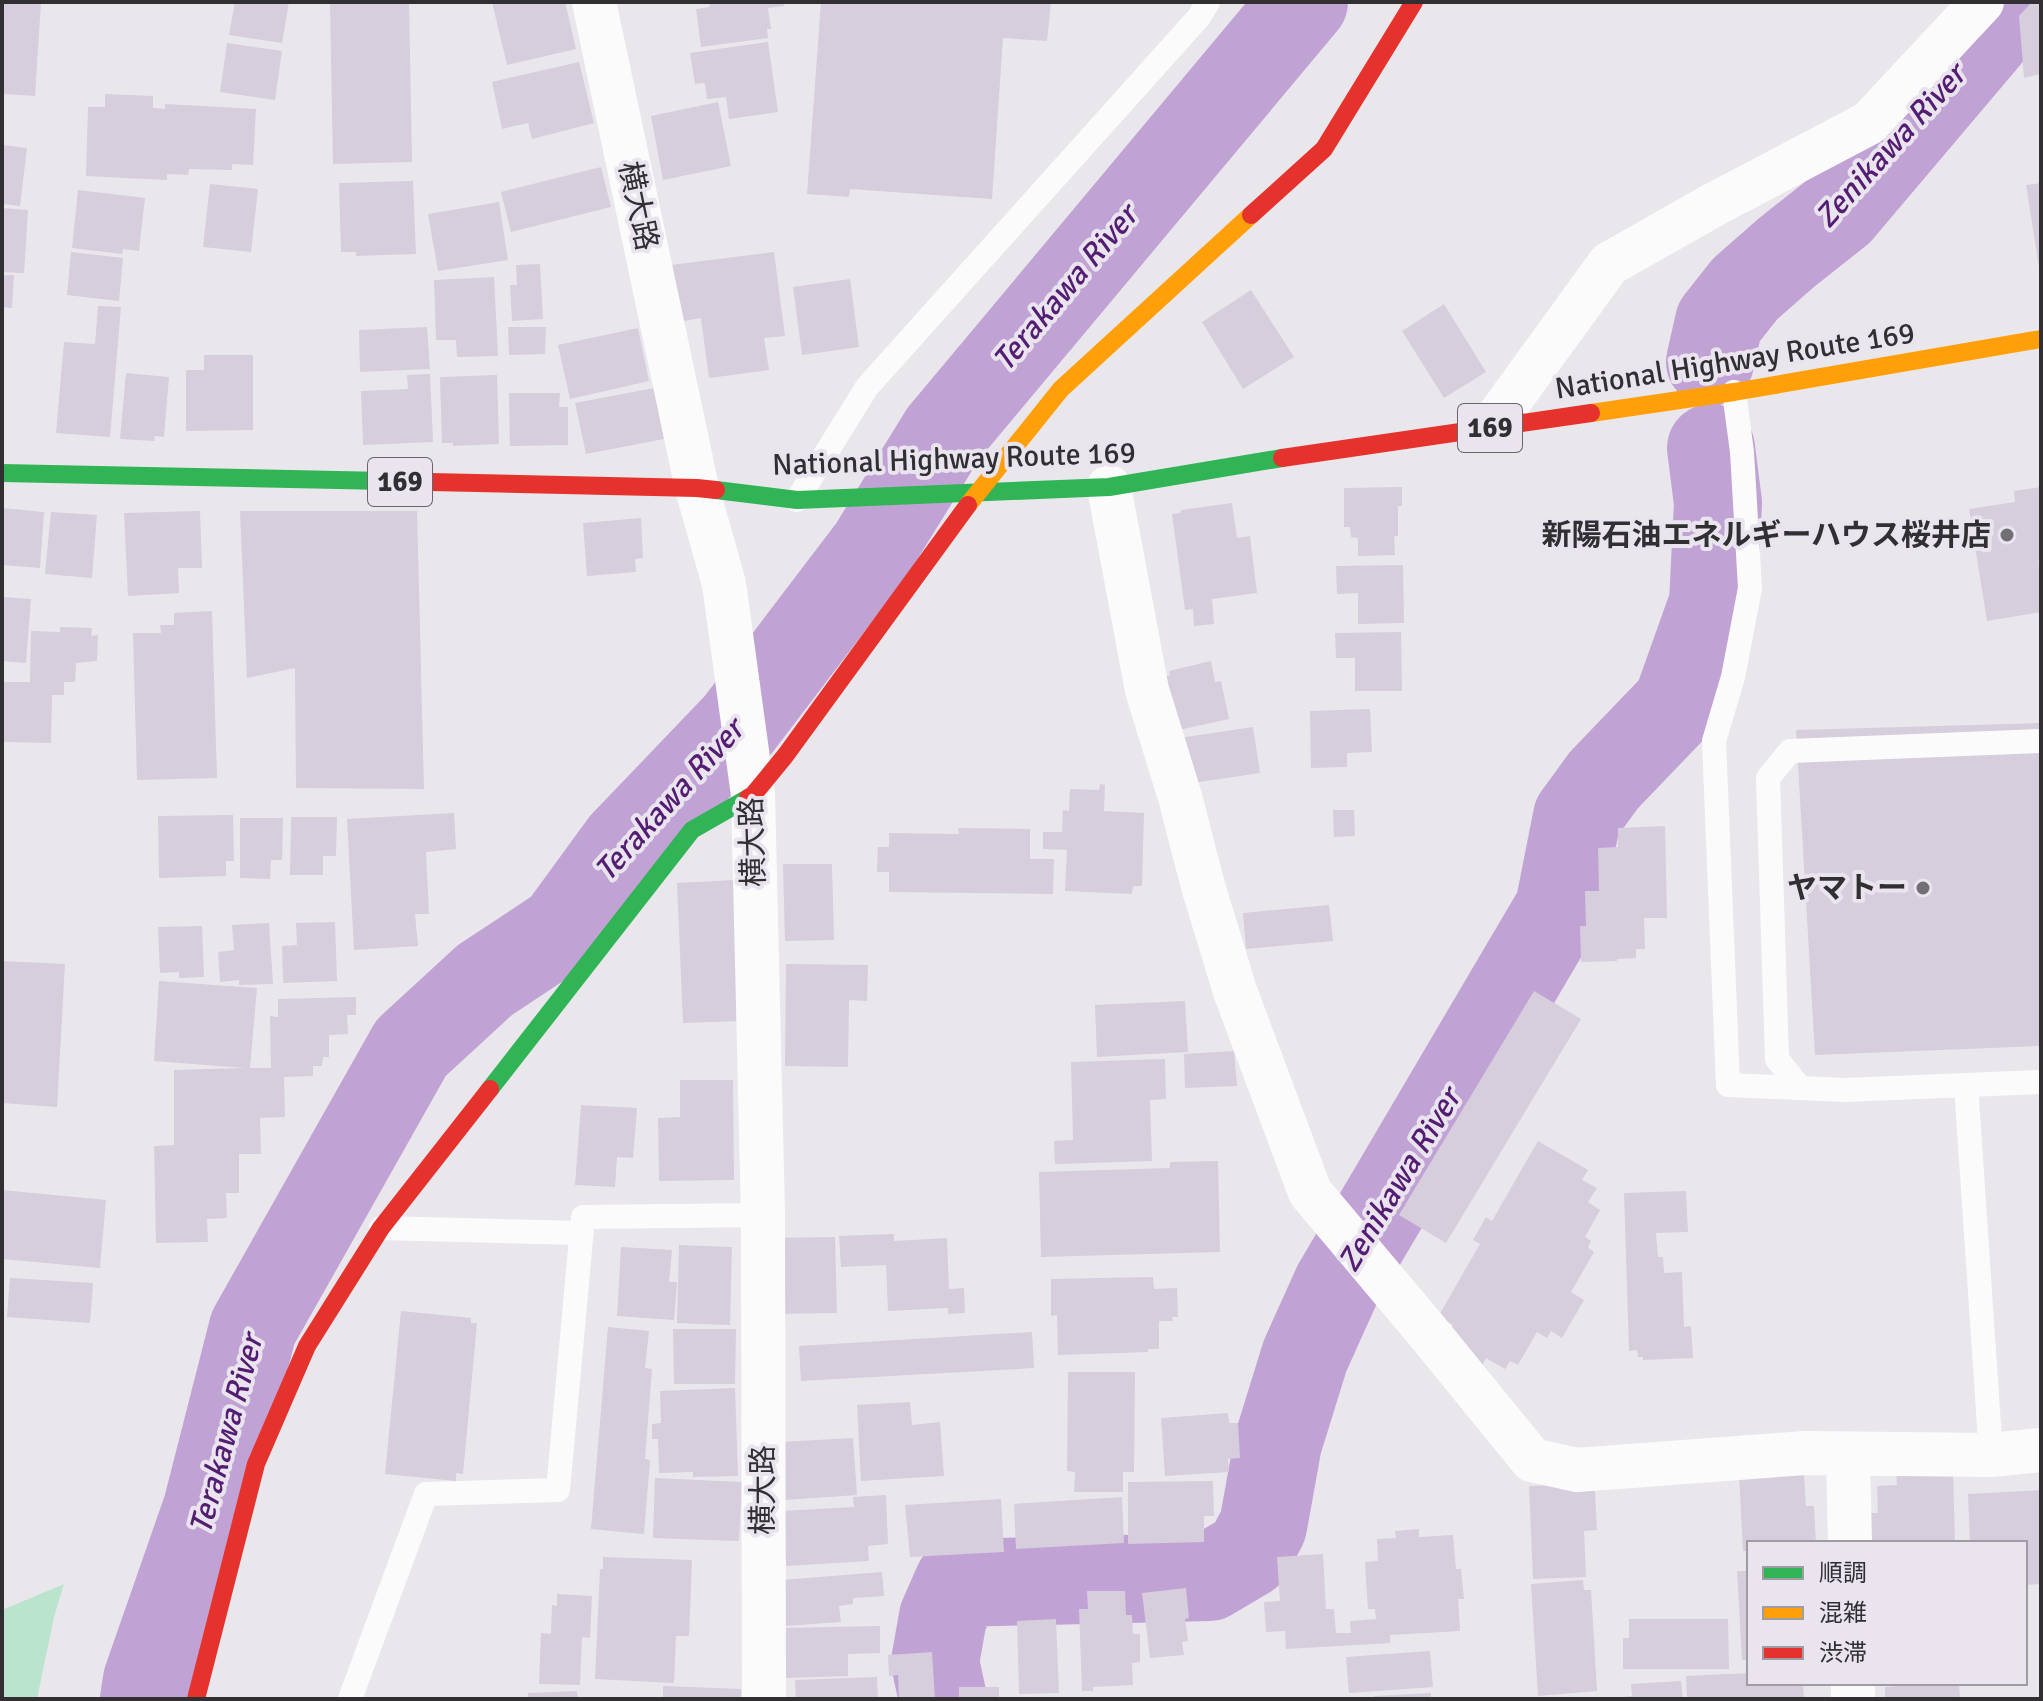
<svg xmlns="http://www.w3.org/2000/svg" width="2043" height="1701" viewBox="0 0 2043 1701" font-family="Signika,'Noto Sans JP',sans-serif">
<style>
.green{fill:#bbe4ce}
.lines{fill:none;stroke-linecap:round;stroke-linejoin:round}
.river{stroke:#c0a2d5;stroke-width:88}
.building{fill:#d6cddd}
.lane{stroke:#fcfbfc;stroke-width:24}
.street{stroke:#fcfbfc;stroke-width:44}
.fast{stroke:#30b455;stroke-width:18}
.slow{stroke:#ff9f0a;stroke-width:18}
.jam{stroke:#e5322d;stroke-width:18}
.poi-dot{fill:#726f74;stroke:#eae4ef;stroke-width:3}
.labels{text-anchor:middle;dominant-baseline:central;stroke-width:8;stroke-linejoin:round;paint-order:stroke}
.shield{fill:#eae4ef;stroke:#69656b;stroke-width:2}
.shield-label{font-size:28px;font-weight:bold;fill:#322f33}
.street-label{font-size:30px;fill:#322f33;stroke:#eae4ef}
.poi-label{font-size:30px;font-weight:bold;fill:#322f33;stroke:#eae4ef;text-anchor:end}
.water-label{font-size:32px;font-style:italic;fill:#531e71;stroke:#eae4ef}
</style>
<rect width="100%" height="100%" fill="#eae7ec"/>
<path class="green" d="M64,1584L54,1617L37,1699H2V1610Z"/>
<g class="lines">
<path class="river" d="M1710,362L1719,322L1745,289L1786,253L1839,211L2016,2
M144,1699L147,1680L207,1508L253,1328L411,1048L485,980L562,929L624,844L738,725L872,549L943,434L1304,2
M943,1699L935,1662L943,1617L958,1583L1209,1577L1248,1554L1263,1526L1278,1443L1305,1356L1337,1285L1559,908L1577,817L1604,780L1677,704L1713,603L1718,503L1711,448"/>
</g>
<path class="building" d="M2,2H41L35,96L2,94Z
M235,2H289L282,43L229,35Z
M330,2H409L412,162L333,164Z
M492,2H565L576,49L507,65Z
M709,2H784V6L768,8L771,29H767L768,38L701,47L696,9L710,7Z
M821,2H1051L1047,41L1003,38L992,199L850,189L849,197L807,194Z
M2032,2H2041V74L2024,78L2019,16Z
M768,42L778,112L729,119L726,97L707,99L705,83L695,84L690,53Z
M227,43L282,51L275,100L220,92Z
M579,62L594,123L532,139L528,123L502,129L492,82Z
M105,94L153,96V108L165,109V104L256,109L253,165L232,164V170L189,169L188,175L167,174V180L86,176L88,107H105Z
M718,102L731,166L663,180L651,116Z
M2,145L27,148L20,206L2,204Z
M601,167L611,207L511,232L501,192Z
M413,181L416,254L356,256V252H341L339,183Z
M2041,183V267H2039L2026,185Z
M210,184L258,189L251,252L203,247Z
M78,190L145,198L139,251L123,249L122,254L72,248Z
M499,202L508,260L438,271L428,214Z
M2,208L28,210L24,273L2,272Z
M71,252L123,258L119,301L67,295Z
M774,252L785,336L764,338L769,370L709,378L701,318L678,322L671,265Z
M540,264L543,319L512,321L510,285H517L516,265Z
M2,275H14L12,308L2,307Z
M494,277L498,356L457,357L456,340H436L434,280Z
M850,279L859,347L802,355L793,287Z
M1251,290L1294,357L1243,389L1202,322Z
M1444,304L1486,372L1444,398L1402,331Z
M98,306L121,307L110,437L56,433L64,342L95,344Z
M427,327L430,369L360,372L359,330Z
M508,327H546L545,354L509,355Z
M638,328L649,381L570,399L558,345Z
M204,355H253V430L186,431V370H204Z
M126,373L169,377L164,437L154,436L155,441L120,439Z
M430,374L433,442L363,445L361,391L408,389L407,375Z
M497,375L499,444L453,446V443H442L440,377Z
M654,388L664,439L586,454L575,403Z
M509,393H560L559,407H568V445L510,446Z
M1402,487V506H1398V536H1394L1395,555L1358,556V538L1351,537L1350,527H1344V488Z
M2041,487V560L2038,561L2041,584V612L1987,621L1969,509L2015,502L2014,491Z
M1232,503L1237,538L1250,536L1257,593L1212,599L1214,624L1194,626L1193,609L1185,610L1172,514L1181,513V510Z
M2,508L44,512L40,568L2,565Z
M200,511L202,568H178L179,593L128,596L124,513Z
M240,511H417L424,789L296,788L295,668L247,678Z
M51,512L97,515L92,578L45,574Z
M641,518L643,558L635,559L636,572L587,576L583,523Z
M1403,565L1404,623L1358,624V593L1337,594L1336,566Z
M2,597L31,599L26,663L2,661Z
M212,611L217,778L137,780L133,633H161L160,625H174V613Z
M60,627L92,628L91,636L98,635L97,661L76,663L75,682H64V695H52L51,743L2,742V682H30L31,631L60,632Z
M1401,632L1402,691H1355V658H1336L1335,633Z
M1211,661L1215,682L1221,681L1229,719L1174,731L1162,677L1170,675L1169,671Z
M1370,709L1372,752L1347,753V767L1311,768L1310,711Z
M2041,723V1046L1815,1055L1796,730Z
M1253,727L1260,773L1186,784L1179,738Z
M1100,784L1105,785L1104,811L1144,813L1142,886H1133L1132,894L1065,891L1067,850L1043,849V832H1062L1063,810L1069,811L1070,789L1099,790Z
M1333,810H1354L1355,836L1334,837Z
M454,813L456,849L426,852L429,914H415L418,946L354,950L347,819Z
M233,815L234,861H226V876L159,878L158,816Z
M291,817H337L336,856H323V875H290Z
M240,818H283L282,860H271L270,879L240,878Z
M1665,826L1667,918H1644L1645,949H1636V958L1617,959V961L1581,962L1580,926H1586L1585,891H1599L1598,848L1618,847V828Z
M958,828L1030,829V859H1054L1053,894L889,892V872H877L878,847H889V833L959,834Z
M783,864H832L834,940L785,941Z
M735,880L740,1021L683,1023L677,883Z
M1329,905L1333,941L1246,949L1243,913Z
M335,922L337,981L283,983L282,946L297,945L296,923Z
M269,923L273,984L239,985V980L220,982L218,952L234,950L232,925Z
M202,926L204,977L179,978V972L160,973L158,927Z
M2,961L65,964L57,1107L2,1103Z
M786,964L868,965L867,1001L849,1000L848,1067L785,1066Z
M159,981L257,988L250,1068H271L270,1016L278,1017V999L356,997V1015H347L348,1034L329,1035V1057H323L322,1066H313V1076L284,1077L285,1117L260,1118L261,1154H239V1193H226L227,1218L207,1219L208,1242L156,1243L154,1146L174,1145V1070L245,1068L154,1061Z
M1534,991L1581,1019L1446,1243L1399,1215Z
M1185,1001L1188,1052L1097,1057L1095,1005Z
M1234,1051L1237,1086L1185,1088L1184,1054Z
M1165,1059L1166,1099L1150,1100L1152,1161L1055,1164L1054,1141L1073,1140L1071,1062Z
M680,1080H733L734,1180L659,1181L658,1118L680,1117Z
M581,1105L637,1108L633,1158L617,1157L615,1187L575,1185Z
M1538,1141L1588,1170L1582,1180L1597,1188L1588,1202L1600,1210L1585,1237L1591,1241L1588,1247L1594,1252L1571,1292L1584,1300L1562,1338L1551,1331L1547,1338L1537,1332L1518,1365L1510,1361L1505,1369L1486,1358L1481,1367L1447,1336L1453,1325L1438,1317L1480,1244L1473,1240L1486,1217L1492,1221Z
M1218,1161L1220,1252L1041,1257L1039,1172L1170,1168V1162Z
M2,1190L106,1200L100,1268L2,1259Z
M1686,1191L1688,1232L1656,1233L1658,1257H1663L1664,1273L1682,1272L1684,1327L1691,1326L1693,1358L1643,1360V1357H1638L1637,1350L1629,1351L1624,1193Z
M894,1234V1241L947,1238L949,1289L964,1288L965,1313L948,1314V1308L888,1311L886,1265L841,1267L839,1236Z
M835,1237L837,1313L770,1314L769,1238Z
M679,1245L732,1247L730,1325L677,1323Z
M621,1247L672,1250L669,1282H677L674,1320L617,1316Z
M1153,1277L1154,1289L1177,1288L1178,1317H1172L1173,1321H1159V1349H1148V1352L1058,1355L1057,1315L1051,1316V1279Z
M10,1278L93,1283L90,1323L7,1317Z
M401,1311L471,1318V1323H477L463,1474L456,1473V1481L385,1474Z
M608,1327L649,1331L645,1368L652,1369L645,1459L650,1460L644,1534L591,1529Z
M673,1329H736L735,1384H674Z
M1032,1332L1034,1368L801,1381L799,1346Z
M1068,1372H1135L1134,1472H1123V1492H1074L1075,1472L1067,1471Z
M735,1388L738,1476L693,1477V1472L659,1473L658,1439H652V1424L661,1423L660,1391Z
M910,1402L912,1425L940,1422L944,1476L861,1481L857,1405Z
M1228,1413L1229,1423H1238L1240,1458L1228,1459L1229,1472L1165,1476L1161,1418Z
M853,1438L857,1495L785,1500L781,1442Z
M1953,1470L1955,1543H1871L1870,1513H1878L1877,1486L1897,1485L1896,1471Z
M1739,1474L1804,1475L1806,1506H1814L1816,1543H1749V1551H1743Z
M655,1478L742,1482L739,1541L653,1538Z
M1213,1481L1214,1516H1204V1542L1128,1544V1482Z
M1581,1484L1595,1491L1597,1530L1584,1531L1586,1577L1533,1579L1529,1486Z
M2041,1490V1584L2025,1585V1543H1970L1968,1494Z
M886,1495L888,1544L868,1546L869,1561L786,1566L782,1511L854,1507L853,1497Z
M1122,1497L1124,1543L1016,1549L1014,1504Z
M1001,1499L1004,1552L910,1557L905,1505Z
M1419,1529V1537L1453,1535L1456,1569H1461L1464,1599H1458L1460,1631L1390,1635V1643L1286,1649L1285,1631L1266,1632L1264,1602L1280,1601L1277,1557L1323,1554L1326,1609H1334L1336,1633H1351L1350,1621L1376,1619L1375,1609H1368L1365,1562L1378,1561L1377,1539L1396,1538L1395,1531Z
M603,1557L692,1560L689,1636H676L674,1683L595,1679L600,1569H603Z
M1737,1571H1749V1660H1742Z
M882,1572L884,1596L853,1598V1604L839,1606L841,1622L785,1626L782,1580Z
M1583,1580L1584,1590H1591L1597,1691L1538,1696L1531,1584Z
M1186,1588L1189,1618L1185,1619L1188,1641L1182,1642L1184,1655L1150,1658L1142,1593Z
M1087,1591H1125L1126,1615H1132L1133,1634H1140V1662L1132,1663L1133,1685L1093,1687V1691H1082L1079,1609H1088Z
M557,1594L592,1596L590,1638L582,1637L580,1685L539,1684L541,1633L551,1634L552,1605L557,1606Z
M1056,1619L1059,1693L1019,1694L1017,1621Z
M1629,1619H1728L1729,1669H1623V1638H1629Z
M880,1626V1653L848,1654V1676L785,1678L784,1628Z
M1430,1651L1433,1687L1349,1693L1346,1657Z
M932,1652L935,1699H899L898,1675L889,1676L888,1655Z
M1749,1673V1683H1803L1804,1699H1687L1686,1676Z
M877,1677L878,1699H796L795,1680Z
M1681,1681L1683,1699H1624V1697L1632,1696L1631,1684Z
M1914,1683H1959L1960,1699H1885V1687L1915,1685Z
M663,1686L741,1689V1699H663Z
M959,1687H999V1699H959Z
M577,1691L578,1699H528V1693Z
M1431,1693V1699H1374V1696Z"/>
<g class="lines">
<path class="lane" d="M1734,392L1742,452L1750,588L1733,677L1714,741L1728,1085L1800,1088
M797,500L867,387L1199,17L1208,2
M2041,741L1790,751L1768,778L1777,1059L1800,1088L1846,1090L2041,1082
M1966,1085L1991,1455
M381,1228L581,1233
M350,1699L426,1494L558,1490L583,1217L763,1215"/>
<path class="street" d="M594,2L697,488L724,584L753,795L763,1215L764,1699
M1490,428L1609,264L1715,204L1869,123L1982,2
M1109,487L1147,690L1180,797L1203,886L1235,991L1310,1192L1431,1336L1532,1460L1577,1470L1805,1453L1991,1455L2041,1450
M1848,1454L1850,1543
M1853,1683V1699"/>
<path class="fast" d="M2,473L385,481
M716,490L797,500L1109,487L1282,458
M490,1089L692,830L748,798"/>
<path class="slow" d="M1591,413L1734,392L2041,339
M968,505L1061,389L1251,215"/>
<path class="jam" d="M1251,215L1324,149L1414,2
M1282,458L1591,413
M385,481L697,488L716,490
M748,798L753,795L785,756L968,505
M196,1699L256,1464L307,1346L381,1228L490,1089"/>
</g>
<g class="poi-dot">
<circle cx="2007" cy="535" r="8"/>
<circle cx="1923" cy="888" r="8"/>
</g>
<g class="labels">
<g class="shield">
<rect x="1458" y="404" width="64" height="48" rx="6"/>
<rect x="368" y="458" width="64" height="48" rx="6"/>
</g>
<g class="shield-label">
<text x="1490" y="428">169</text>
<text x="400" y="482">169</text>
</g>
<g class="street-label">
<text transform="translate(638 206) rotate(78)">横大路</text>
<text transform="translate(1735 361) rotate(-9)">National Highway Route 169</text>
<text transform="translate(954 459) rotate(-2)">National Highway Route 169</text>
<text transform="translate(753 842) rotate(-92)">横大路</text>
<text transform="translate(763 1490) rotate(-90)">横大路</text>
</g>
<g class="poi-label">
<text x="1991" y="535">新陽石油エネルギーハウス桜井店</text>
<text x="1907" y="888">ヤマトー</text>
</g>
<g class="water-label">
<text transform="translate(1890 146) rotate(-48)">Zenikawa River</text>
<text transform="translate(1065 288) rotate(-50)">Terakawa River</text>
<text transform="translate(669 800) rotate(-48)">Terakawa River</text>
<text transform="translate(1399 1180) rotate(-59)">Zenikawa River</text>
<text transform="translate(226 1434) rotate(-75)">Terakawa River</text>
</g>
</g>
<rect width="2043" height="1701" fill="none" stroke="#322f33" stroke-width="8"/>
<rect x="1747" y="1541" width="280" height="144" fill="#eae4ef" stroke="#a09ca4" stroke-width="2"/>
<rect x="1763" y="1567" width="40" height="12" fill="#30b455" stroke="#a09ca4" stroke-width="2"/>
<text x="1819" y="1581" font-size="24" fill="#322f33">順調</text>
<rect x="1763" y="1607" width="40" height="12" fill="#ff9f0a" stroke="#a09ca4" stroke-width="2"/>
<text x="1819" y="1621" font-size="24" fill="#322f33">混雑</text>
<rect x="1763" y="1647" width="40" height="12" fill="#e5322d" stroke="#a09ca4" stroke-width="2"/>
<text x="1819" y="1661" font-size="24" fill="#322f33">渋滞</text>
</svg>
